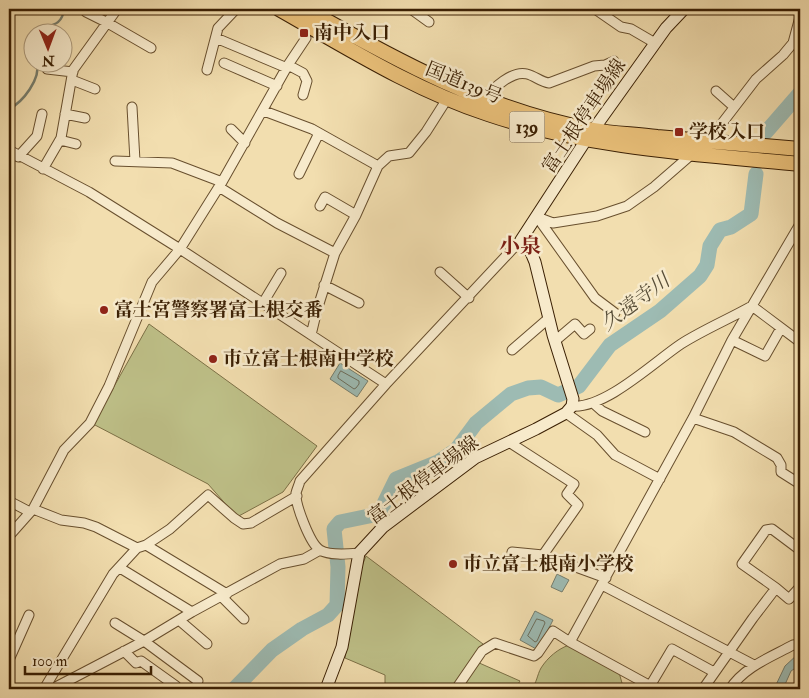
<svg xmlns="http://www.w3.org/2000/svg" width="809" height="698" viewBox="0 0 809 698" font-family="'IM FELL Double Pica','Noto Serif JP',serif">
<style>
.green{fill:#bec088;stroke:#7c7046}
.water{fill:#9dbbb3;stroke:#757d6d}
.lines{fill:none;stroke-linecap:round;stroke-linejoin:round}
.shore{stroke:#6c6d5b;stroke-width:1}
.stream{stroke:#757d6d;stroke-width:2.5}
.river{stroke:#9dbbb3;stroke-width:15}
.minor-casing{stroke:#684f2e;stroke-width:11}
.secondary-casing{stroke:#3a1f03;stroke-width:13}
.trunk-casing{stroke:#3a1f03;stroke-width:16}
.minor{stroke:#f7eacb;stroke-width:9}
.secondary{stroke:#f7eacb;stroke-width:11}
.trunk{stroke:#e9bf78;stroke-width:14}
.poi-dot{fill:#8f2418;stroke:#f7eacb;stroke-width:2}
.labels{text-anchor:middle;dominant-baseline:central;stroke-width:5;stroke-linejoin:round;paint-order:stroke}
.shield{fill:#f7eacb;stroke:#735c3f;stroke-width:1}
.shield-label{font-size:18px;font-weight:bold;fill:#3a1f03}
.poi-label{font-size:19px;font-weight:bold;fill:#3a1f03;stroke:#f7eacb;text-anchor:start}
.street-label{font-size:19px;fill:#3a1f03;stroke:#f7eacb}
.water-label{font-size:20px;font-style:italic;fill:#584e38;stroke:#f7eacb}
.quarter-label{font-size:21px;font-weight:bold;fill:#7a1f14;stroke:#f7eacb}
</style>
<rect width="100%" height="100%" fill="#f2deaf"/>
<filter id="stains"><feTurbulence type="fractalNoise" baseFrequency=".004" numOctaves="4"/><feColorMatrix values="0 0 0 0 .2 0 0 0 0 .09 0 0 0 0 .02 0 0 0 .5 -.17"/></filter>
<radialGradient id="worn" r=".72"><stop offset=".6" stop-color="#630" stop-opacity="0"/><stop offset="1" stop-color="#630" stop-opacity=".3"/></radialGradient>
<path class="green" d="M149,324L317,446L283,492L237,517L208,484L93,424Z
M366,556L483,644L454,689H385V675L345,658L358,576Z
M569,645L618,669L622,683L618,689H531C537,683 537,675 541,668C548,657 558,649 569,645Z
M477,662L520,681L515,689H459Z"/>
<path class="water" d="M340,363L368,381L357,397L330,379Z
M557,574L569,580L562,592L551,587Z
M535,611L553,620L538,650L520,640Z
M798,654H800V665L791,671L783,689H774L785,666Z"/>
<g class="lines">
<path class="shore" d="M341,371L359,381V384L356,388L354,389L338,378V376Z
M537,619L544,621L545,623L537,641L535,642L528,636Z"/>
<path class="stream" d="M34,32C46,24 62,29 64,9
M32,34L28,39L32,48
M9,109C23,102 41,79 37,62"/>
<path class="river" d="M766,132L800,93
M234,689L272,650L302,629L328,615L337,605L338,567L334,529L340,522L379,514L396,479L438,462L456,450L476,423L511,394L528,388L541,387L558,395L579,386L610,345L660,311L700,276L707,265L710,246L720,230L731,227L751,214L756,174"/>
<g class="minor-casing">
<path id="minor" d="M411,9L429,22
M595,9L621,27L631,29L655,43
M86,12L106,22L151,48
M216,38L287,68
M224,63L277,86
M288,65L303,73L307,81L303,95
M47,69L73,72
M207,70L218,28L236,9
M72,80L95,89
M716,91L734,107
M485,100C492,88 513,70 527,74C535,76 541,82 549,83L594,66L605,65L614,61
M132,107L135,161
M264,111L312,129L378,166L356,215L335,253L317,310L311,335
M65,114L85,118
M231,129L245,143
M703,139L713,135L756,79L783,55L793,43L800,17
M60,140L76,144
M9,150L89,192L180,249L386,384
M18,157L37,136L42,114
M115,161L172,163L222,182
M378,166L389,156L409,153L426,132L447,99
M43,169L61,138L73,70L117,9
M299,174L319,133
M219,187L277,223L335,253
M320,206L325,197L356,215
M537,217L553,223L597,216L627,206L654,187L692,154
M537,217L595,298L615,313
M440,272L469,298
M324,285L359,303
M263,303L281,273
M732,340L765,356L781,328
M555,341L575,324L584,334L590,329
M512,350L549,318
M593,403L602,411L645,432
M572,406C605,409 654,362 681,344C703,330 729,319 752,306L800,342
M566,413L597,435L615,455L660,479
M693,418L734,432L777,458L781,465V472L800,484
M509,442L574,484L567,494L578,505L543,555
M9,501L30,512
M33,509L61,520L84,523L96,527L137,548
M9,536L33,509L64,450L90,423L109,386L152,282L180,249L222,182L288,65L306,38
M146,545L227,594
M512,552L543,555L606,578
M359,553C348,554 330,556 320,550C310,544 295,504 296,493C297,489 299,485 300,481L386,384L521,240
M120,568L192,612
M602,585L754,665
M776,588L789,599L800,587
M222,597L244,619
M179,620L207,644
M115,623L144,641L198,681
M570,642L693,418L732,340L800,224
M124,651L136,663L141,661L176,686
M9,660L29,615
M650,686L672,649L714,672
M44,689L113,574L137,548L146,545L170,529L208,495L234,518L243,524L251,523L297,496
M52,689L144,641L192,612L280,564L304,559L320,550
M456,689L482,651L495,643L534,656L538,653L553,631L570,642L656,689
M703,689L753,618L776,588L742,564L766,530L772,529L800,550
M730,689C744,667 771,657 793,645L800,644"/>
</g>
<g class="secondary-casing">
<path id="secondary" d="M326,689L342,647L359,553L383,527L475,458L536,429L566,413L572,406L573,399L553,335L535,262L530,250L521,240L586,140L666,28L684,9"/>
</g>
<g class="trunk-casing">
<path id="trunk" d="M279,9C346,47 414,90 488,114C588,148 695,154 800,164
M306,9C397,61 489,111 593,130C614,134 636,134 657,137C705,141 753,145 800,149"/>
</g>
<use href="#minor" class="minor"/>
<use href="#secondary" class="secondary"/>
<use href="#trunk" class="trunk"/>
</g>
<g class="poi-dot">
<rect x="299" y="28" width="10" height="10" rx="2.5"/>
<rect x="674" y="127" width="10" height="10" rx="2.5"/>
<circle cx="104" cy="310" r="5"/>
<circle cx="213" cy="359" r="5"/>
<circle cx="453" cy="564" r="5"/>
</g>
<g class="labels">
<rect class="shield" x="509.5" y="111.5" width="35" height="31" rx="4"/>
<g class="shield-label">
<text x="527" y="127">139</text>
</g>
<g class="poi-label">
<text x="314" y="33">南中入口</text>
<text x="689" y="132">学校入口</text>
<text x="114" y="310">富士宮警察署富士根交番</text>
<text x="223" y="359">市立富士根南中学校</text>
<text x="463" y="564">市立富士根南小学校</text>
</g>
<g class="street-label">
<text transform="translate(464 83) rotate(22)">国道139号</text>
<text transform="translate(584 116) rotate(-56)">富士根停車場線</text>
<text transform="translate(423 480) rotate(-37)">富士根停車場線</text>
</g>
<g class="water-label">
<text transform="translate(635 302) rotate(-37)">久遠寺川</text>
</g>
<g class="quarter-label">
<text x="520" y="246">小泉</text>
</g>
</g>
<rect width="809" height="698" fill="none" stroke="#f2deaf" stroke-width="30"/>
<rect x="10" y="10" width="789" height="678" fill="none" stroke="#3a1f03" stroke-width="2.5"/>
<rect x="15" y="15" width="779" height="668" fill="none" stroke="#3a1f03"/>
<g transform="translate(48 48) rotate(179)"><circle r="24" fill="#f7eacb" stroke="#ab997b"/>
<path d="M0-4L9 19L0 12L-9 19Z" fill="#8f2418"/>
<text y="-8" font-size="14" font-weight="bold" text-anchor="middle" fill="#3a1f03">N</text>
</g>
<path d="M25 666v8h126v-8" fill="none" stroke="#3a1f03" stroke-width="2.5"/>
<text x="32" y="666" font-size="15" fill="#3a1f03" stroke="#f7eacb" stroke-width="4" paint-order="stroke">100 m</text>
<rect width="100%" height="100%" filter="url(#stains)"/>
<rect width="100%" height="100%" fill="url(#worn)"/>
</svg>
